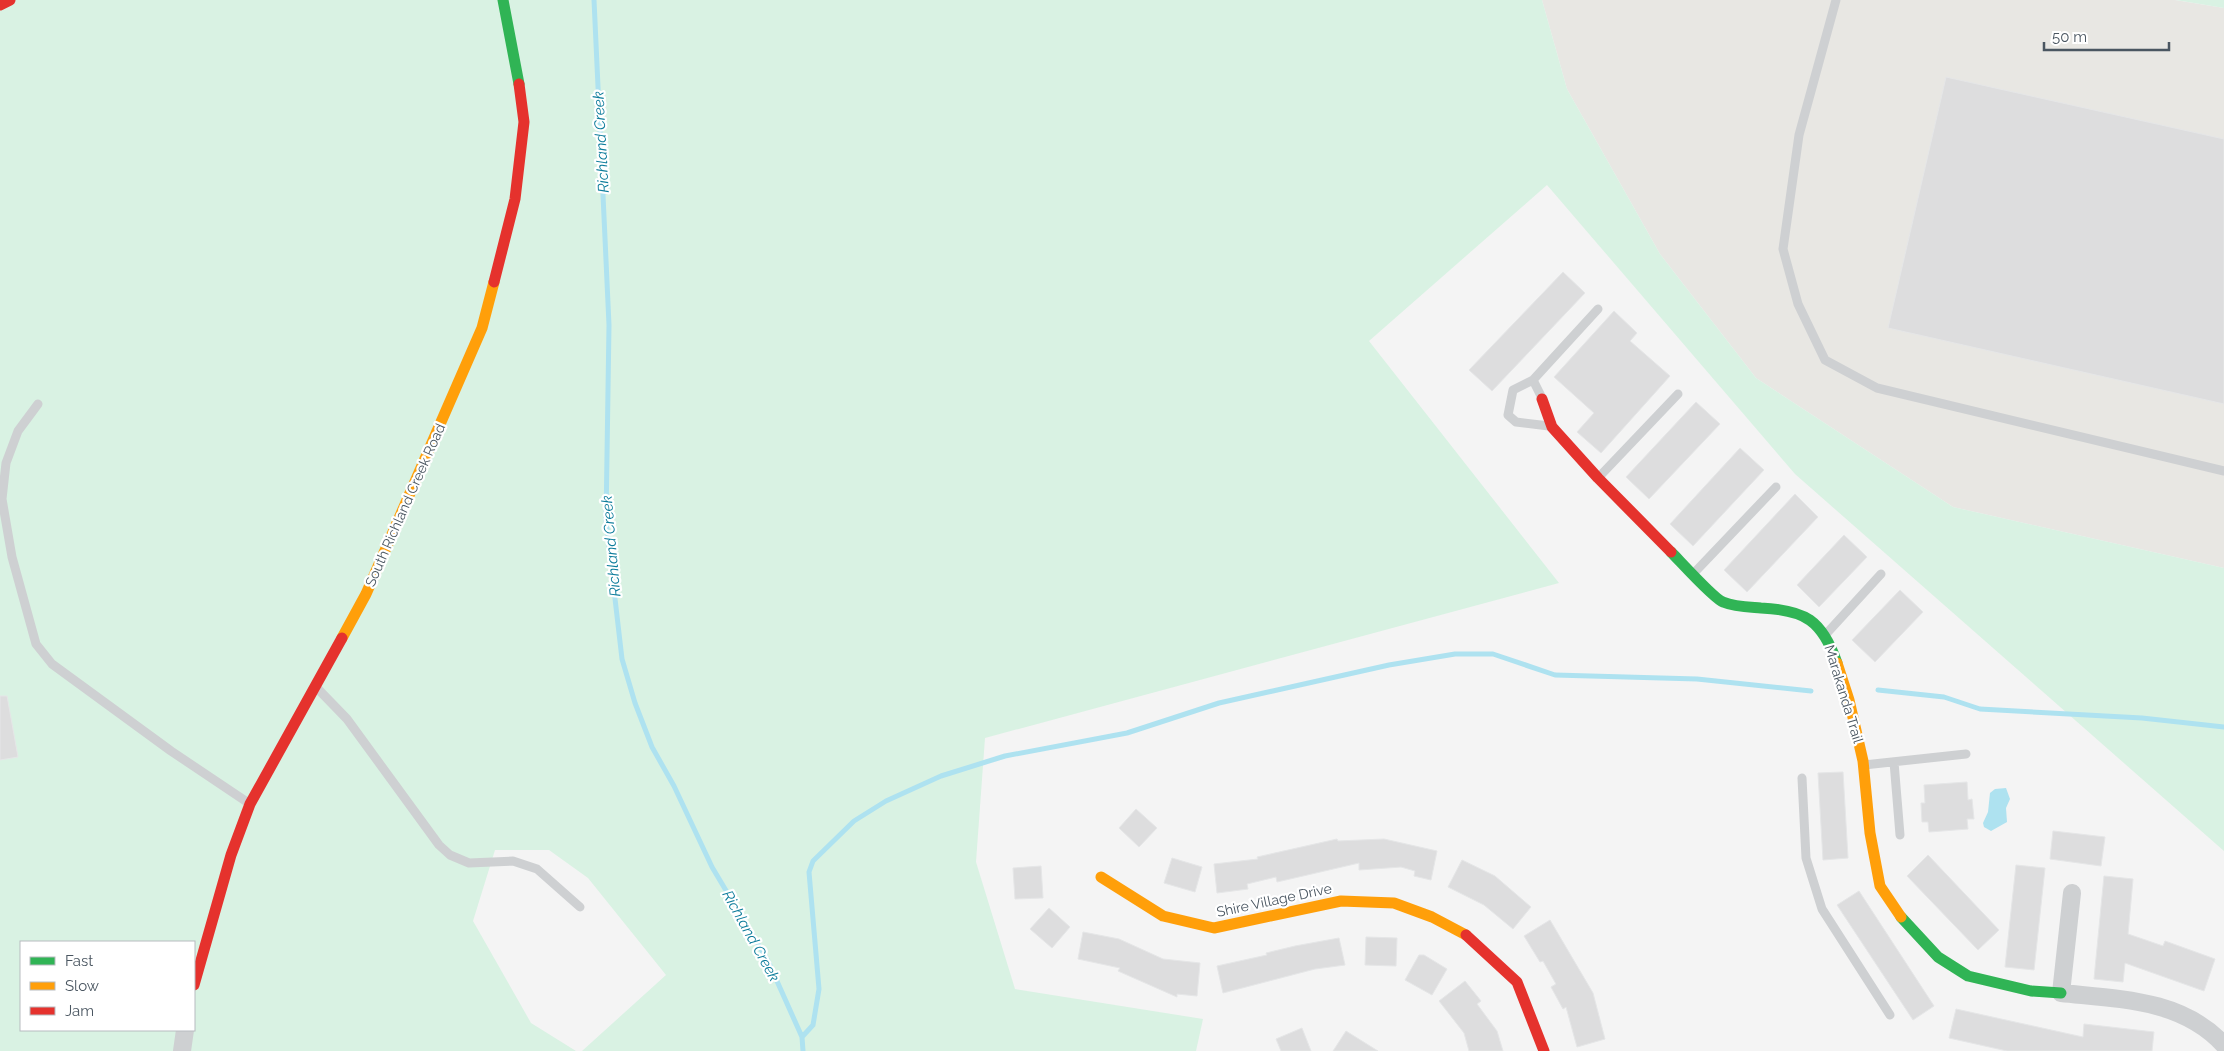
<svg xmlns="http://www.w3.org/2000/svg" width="2224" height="1051" viewBox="0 0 2224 1051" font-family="Raleway,sans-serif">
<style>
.commercial{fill:#e8e7e3}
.green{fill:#d9f2e3;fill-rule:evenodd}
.water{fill:#aee2f0}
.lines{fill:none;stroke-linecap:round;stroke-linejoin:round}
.stream{stroke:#aee2f0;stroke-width:5}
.building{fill:#ddddde;stroke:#e5e6e7}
.lane{stroke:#ced0d2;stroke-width:9}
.street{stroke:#ced0d2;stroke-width:18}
.fast{stroke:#30b455;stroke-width:11}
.slow{stroke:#ff9f0a;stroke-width:11}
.jam{stroke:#e5322d;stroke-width:11}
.labels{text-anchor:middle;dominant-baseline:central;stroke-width:4.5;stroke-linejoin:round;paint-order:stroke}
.street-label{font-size:14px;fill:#4a5661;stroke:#fff}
.water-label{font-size:15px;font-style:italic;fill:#0c7c9b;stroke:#fff}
</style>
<rect width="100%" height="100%" fill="#f4f4f4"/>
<path class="commercial" d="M1542,0H2175L2224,8V568L1953,507L1756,378L1660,254L1567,89Z"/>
<path class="green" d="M0,0H1542L1567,89L1660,254L1756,378L1953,507L2224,568V851L1795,474L1547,185L1369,341L1559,583L985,738L976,862L1015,989L1203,1019L1196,1051H582L666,975L588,878L549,850H495L473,921L531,1023L576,1051H0ZM21,942H194V1030H21Z
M2175,0H2224V8L2176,0Z"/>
<path class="water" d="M2006,788L2010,799L2006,808L2007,822L1991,831L1984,827L1983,823L1988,812L1990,793L1995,789Z"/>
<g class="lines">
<path class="stream" d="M594,0L609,325L606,521L622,659L635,703L652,747L674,786L712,867L768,961L802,1037L803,1051
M1878,690L1944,697L1980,709L2142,718L2224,727
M802,1037L813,1025L819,989L809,872L813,861L854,821L886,801L941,776L1005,756L1127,733L1219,703L1389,665L1455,654H1493L1555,675L1697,679L1811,691"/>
</g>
<path class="building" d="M1946,77L2224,139V404L1888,328Z
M1563,272L1585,293L1492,391L1469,370Z
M1614,311L1637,333L1630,341L1670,376L1601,453L1577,432L1594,413L1554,377Z
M1696,402L1720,424L1649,499L1626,477Z
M1740,448L1764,470L1693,546L1670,524Z
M1795,494L1818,517L1747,592L1724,570Z
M1844,535L1867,557L1819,607L1797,585Z
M1900,590L1923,612L1875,662L1852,640Z
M0,696H7L18,757L0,760Z
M1843,772L1848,858L1823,860L1818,773Z
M1967,782L1968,800L1972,799L1974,819H1967L1968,829L1929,832L1928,822H1922L1921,803H1925L1924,785Z
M1136,809L1157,828L1139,847L1119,828Z
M2053,831L2105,837L2101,866L2050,859Z
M1337,839L1338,841L1384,839L1437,851L1431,880L1414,876L1415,871L1401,867L1359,870V863L1277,882L1276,877L1247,884L1248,889L1217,893L1214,864L1258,859L1257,857Z
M1928,855L1999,930L1978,950L1907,876Z
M1172,858L1202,867L1195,892L1164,883Z
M1462,860L1495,876L1531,907L1513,929L1484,905L1448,887Z
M2016,865L2045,868L2034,970L2005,967Z
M1041,866L1043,898L1015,899L1013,868Z
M2104,876L2133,879L2128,934L2163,946L2165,941L2215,959L2204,991L2125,963L2123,982L2094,979Z
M1859,891L1934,1006L1913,1020L1837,905Z
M1049,908L1070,927L1052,948L1030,929Z
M1550,920L1593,993L1605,1039L1577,1047L1566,1007L1563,1009L1551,987L1556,984L1543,961L1540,962L1524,936Z
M1083,932L1119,939L1163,959L1200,963L1197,996L1177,994V997L1118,971L1120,968L1078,959Z
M1366,937L1397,938L1396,966L1365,965Z
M1339,938L1345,965L1315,969L1223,993L1217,966L1267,955L1266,953L1295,946Z
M1419,955H1424L1447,969L1432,995L1405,980Z
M1465,981L1481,1001L1477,1004L1497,1031L1503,1051H1469L1464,1033L1439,1001Z
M1956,1009L2083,1037L2084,1024L2154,1032L2152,1051H2007L1949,1038Z
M1302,1028L1311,1051H1281L1276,1039Z
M1346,1031L1378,1051H1333Z"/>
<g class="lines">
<path class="lane" d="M1836,0L1799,135L1783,249L1798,304L1825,360L1877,388L2224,471
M1533,380L1513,390L1508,415L1516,422L1549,426
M1542,398L1533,380L1598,309
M38,404L18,431L6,463L2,499L12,557L36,644L52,664L171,751L250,804
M1598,478L1678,394
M1694,573L1776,487
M1827,633L1881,574
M317,688L347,719L439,845L450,855L469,863L513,861L537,869L580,907
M1894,762L1900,835
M1864,765L1966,754
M1802,778L1806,858L1822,909L1890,1015"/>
<path class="street" d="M2072,893L2061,993C2119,999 2182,999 2224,1045
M182,1051L185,1030"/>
<path class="fast" d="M503,0L519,84
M1671,552C1680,561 1714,599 1723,602C1735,607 1748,607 1761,608C1805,610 1822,620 1837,663
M1901,917L1938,957L1968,976L2031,991L2061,993"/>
<path class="slow" d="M342,638L366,594L482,328L494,282
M1837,663L1849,700L1863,761L1870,833L1880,886L1901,917
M1101,877L1163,916L1214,928L1341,901L1394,903L1432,917L1466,935"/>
<path class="jam" d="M0,5L10,0
M494,282L515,199L524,122L519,84
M1542,399L1552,427L1598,478L1671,552
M1466,935L1517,982L1544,1051
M194,985L231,855L250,804L342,638"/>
</g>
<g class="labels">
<g class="street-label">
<text transform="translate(405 505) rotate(-66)">South Richland Creek Road</text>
<text transform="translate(1844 694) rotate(73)">Marakanda Trail</text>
<text transform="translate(1274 900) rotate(-12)">Shire Village Drive</text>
</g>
<g class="water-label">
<text transform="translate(601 142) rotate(-93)">Richland Creek</text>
<text transform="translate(611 546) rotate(-95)">Richland Creek</text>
<text transform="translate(751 936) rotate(61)">Richland Creek</text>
</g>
</g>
<rect x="20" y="941" width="175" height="90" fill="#ffffff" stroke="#b7bbc0"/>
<rect x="30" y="957" width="25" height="8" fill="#30b455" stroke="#b7bbc0"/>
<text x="65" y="966" font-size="15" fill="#4a5661">Fast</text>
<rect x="30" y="982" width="25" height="8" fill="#ff9f0a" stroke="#b7bbc0"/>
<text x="65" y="991" font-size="15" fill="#4a5661">Slow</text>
<rect x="30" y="1007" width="25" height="8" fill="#e5322d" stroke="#b7bbc0"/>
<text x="65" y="1016" font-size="15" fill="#4a5661">Jam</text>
<path d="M2044 42v8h125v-8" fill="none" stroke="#4a5661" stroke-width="2.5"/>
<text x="2052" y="42" font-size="15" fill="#4a5661" stroke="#ffffff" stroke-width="4" paint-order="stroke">50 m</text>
</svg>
